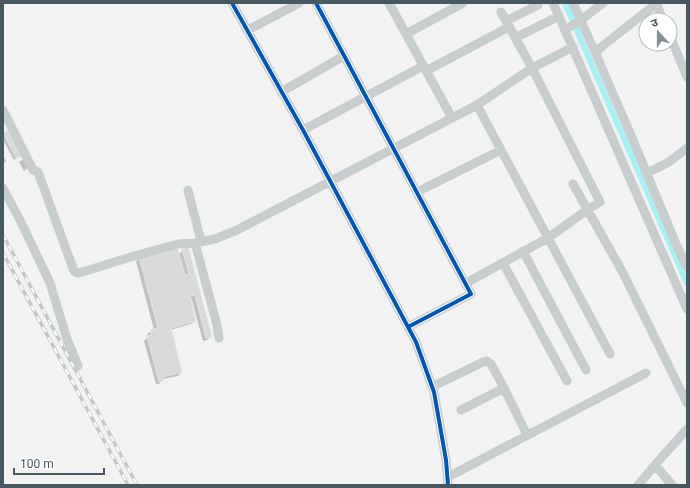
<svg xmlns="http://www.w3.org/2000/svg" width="690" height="488" viewBox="0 0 690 488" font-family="Roboto,'Noto Sans Devanagari',sans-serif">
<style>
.shadow{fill:#0003}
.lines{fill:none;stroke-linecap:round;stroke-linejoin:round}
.canal{stroke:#a6f1f3;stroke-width:6}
.building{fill:#d9dadb;stroke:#e3e4e5}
.minor{stroke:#c8cdce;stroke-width:9}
.rail-casing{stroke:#c4c8c9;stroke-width:3.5}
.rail{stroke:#fff;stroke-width:2;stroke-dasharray:6;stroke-linecap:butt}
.cycleway-casing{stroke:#fff;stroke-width:6}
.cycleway{stroke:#0057b8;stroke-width:4}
</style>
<rect width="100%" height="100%" fill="#f2f2f2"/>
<path class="shadow" d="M10,131L22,154L14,160L3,140V134Z
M3,154L6,161L3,164Z
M24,159L28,167L24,171L19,162Z
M183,250L211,337L207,340L203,341L191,297L189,298L195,321L191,324L170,330L181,372L178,376L163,379L159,384H156L144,341L148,337L147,334L151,331L154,330L136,261L140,258L178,255Z"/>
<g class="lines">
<path class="canal" d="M565,3L687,283"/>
</g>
<path class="building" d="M10,129L24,155L16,158L3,133Z
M177,247L185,275L189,274L182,249L188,247L212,337L206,338L195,295L190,296L196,321L171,328L182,372L163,377L164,380L159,382L147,336L152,335L150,330L158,328L139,257Z"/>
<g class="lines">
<path class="minor" d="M232,3L303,130L416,342L434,392L446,460L448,485
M316,3L471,294L408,327
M389,3L452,118
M553,3L687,309
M573,3L595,52L633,140L676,244L687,267
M656,3L663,20
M506,21L538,5
M248,30L299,3
M565,30L581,20L603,3
M406,34L463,3
M670,36L687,77
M515,38L559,16
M595,52L657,3
M426,71L509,27
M281,92L344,56
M477,105L610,354
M3,110L33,170L38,172L74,271L77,273H79L134,256L178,244L195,243L215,239L237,230L477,105L532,68L573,47
M303,130L423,66
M647,173L669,162L687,148
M573,184L622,271L687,403
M3,188L21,222L50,283L67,339L78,366
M188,190L201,241
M417,192L501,150
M195,243L217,325L219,338
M523,251L586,370
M503,263L567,381
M466,283L548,238L587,210L600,202L532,68L501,12
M432,387L483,362L487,361L491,364L504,388L527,435
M461,410L504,388
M655,465L672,485
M448,477L646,373
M638,485L655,465L687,429"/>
<g class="rail-casing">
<path id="rail" d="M3,235L137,485
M3,253L128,485"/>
</g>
<use href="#rail" class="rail"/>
<g class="cycleway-casing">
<path id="cycleway" d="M232,3L303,130L416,342L434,392L446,460L448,485
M316,3L471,294L408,327"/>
</g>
<use href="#cycleway" class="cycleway"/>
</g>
<rect width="690" height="488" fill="none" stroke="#475960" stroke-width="8"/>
<g transform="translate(658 32) rotate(339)"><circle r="19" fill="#ffffff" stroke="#b5bdbf"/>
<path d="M0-3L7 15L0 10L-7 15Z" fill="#838f93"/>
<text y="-6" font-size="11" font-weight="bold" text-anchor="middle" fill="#475960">उ</text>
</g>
<path d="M14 468v6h90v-6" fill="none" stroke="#475960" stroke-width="2"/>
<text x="20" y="468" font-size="12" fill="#475960" stroke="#ffffff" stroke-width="3" paint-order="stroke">100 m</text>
</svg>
